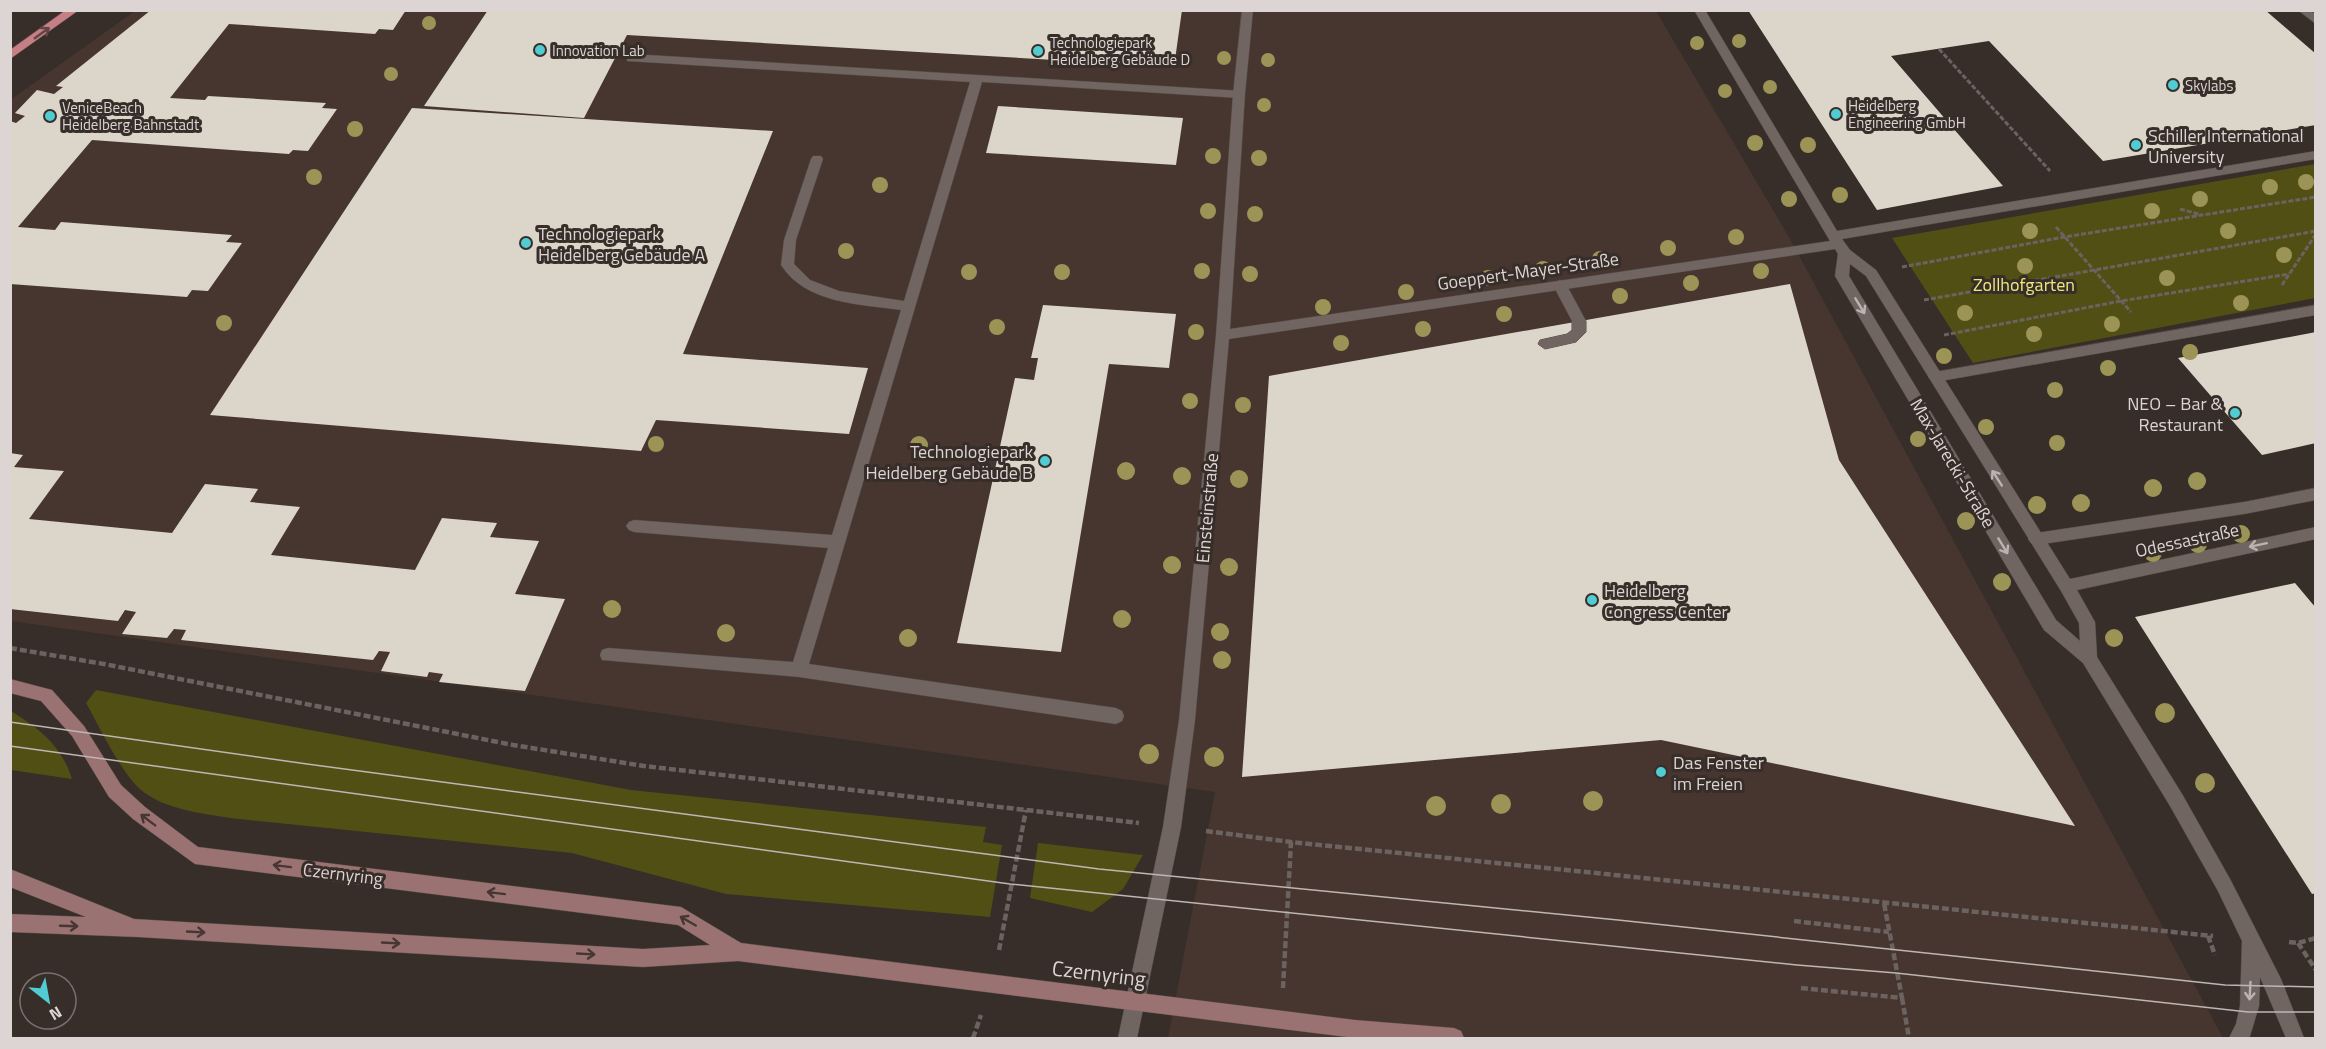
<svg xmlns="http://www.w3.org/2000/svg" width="2326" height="1049" viewBox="0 0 2326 1049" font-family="'Titillium Web',sans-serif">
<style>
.built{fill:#46362f}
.green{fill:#524f15}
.building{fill:#dcd5ca}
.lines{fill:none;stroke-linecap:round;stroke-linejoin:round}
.service-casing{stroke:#534b47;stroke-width:1}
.minor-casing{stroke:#534b47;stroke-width:1}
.secondary-casing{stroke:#534b47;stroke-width:1}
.primary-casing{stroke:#534b47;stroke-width:1}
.path-far1{stroke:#6c6360;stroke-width:3;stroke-dasharray:5 2;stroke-linecap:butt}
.path{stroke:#6c6360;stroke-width:4.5;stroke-dasharray:7 3;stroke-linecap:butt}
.service{fill:#706560;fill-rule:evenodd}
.minor{fill:#706560;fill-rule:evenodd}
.secondary{fill:#9b7272;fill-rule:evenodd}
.primary{fill:#c67f85;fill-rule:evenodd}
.tram{stroke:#beb6b4;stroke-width:1.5}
.tree{fill:#9c9456}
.oneway{stroke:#624645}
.oneway2{stroke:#bcb3b0}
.oneway3{stroke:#463734}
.poi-dot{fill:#51ccd2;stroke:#372d29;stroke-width:2}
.labels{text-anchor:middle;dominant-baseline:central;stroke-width:6;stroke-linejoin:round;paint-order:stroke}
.far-poi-label{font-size:15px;fill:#dcd5d3;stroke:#372d29;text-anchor:start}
.poi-label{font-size:18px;fill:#dcd5d3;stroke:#372d29;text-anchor:start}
.street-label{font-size:18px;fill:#dcd5d3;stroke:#372d29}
.park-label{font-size:18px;fill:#eee97a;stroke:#372d29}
.near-street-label{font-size:21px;fill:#dcd5d3;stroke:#372d29}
</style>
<rect width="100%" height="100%" fill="#372d29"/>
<path class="built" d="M135,11H1656L1789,237L2223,1038H1168L1215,792L11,621L10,100Z"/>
<path class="green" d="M2315,164V298L1973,363L1892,238Z
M96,690L631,790L986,827L983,842L1002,845L990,917L726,894L572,853L230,818C201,813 169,810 145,793C122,777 100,727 86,703Z
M11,711C39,728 62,746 72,779L11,770Z
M1038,843L1143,855L1123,889L1092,912L1030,898Z"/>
<path class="building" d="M151,10H406L393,30L379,29L375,34L229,24L170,98L205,100L208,96L326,103L322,108L337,109L308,151L293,150L289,154L92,140L18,227L55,230L61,222L232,235L226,242L242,243L208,291L192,290L187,297L10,284V121L16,123L25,116L15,113L37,90L54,94L63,87L56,86Z
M488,10H1182L1174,67L627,35L584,118L424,106Z
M1748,10H2265L2316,54V125L2103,161L1989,41L1891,56L2003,186L1877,210Z
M998,106L1183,118L1176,165L986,153Z
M412,108L773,131L683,354L868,368L849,434L656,420L641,451L210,415Z
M1790,284L1839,460L2075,826L1661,740L1242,777L1269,376Z
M1043,305L1176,314L1169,368L1109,364L1061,652L957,643L1015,378L1034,380L1038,358H1031Z
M2316,332V443L2262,455L2178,358Z
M10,453L23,455L14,467L64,471L29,519L172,533L205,484L258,489L250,502L300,507L271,555L415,570L442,518L497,523L490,537L539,541L515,594L565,599L525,691L439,682L443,674L429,672L427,677L381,671L390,652L379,651L373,660L181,640L186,630L174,629L167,638L122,634L136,612L125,610L118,621L10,609Z
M2295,583L2316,608V893L2312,894L2135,617Z"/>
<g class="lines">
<g class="service-casing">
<path id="service" d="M631,54L1243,91L1245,94L1239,98L982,82L809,664L1116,708L1122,711L1124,716L1122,721L1116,724L799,677L602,660L600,655L602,650L608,648L793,662L828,548L634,532L629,530L626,526L629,522L634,520L832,535L901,310C860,304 806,304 781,265L784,240L811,159L813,156H821L823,159L796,240L794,264L810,280L839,291L904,301L970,82L627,61V55Z
M1560,280L1565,282L1586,321V332L1576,342L1545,349L1538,344L1540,340L1567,334L1572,330V321L1553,285Z
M2316,305V315L1935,382L1928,377L1935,372Z
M2316,488V500L2244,514L2036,545L2031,543L2028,539L2031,535L2036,533L2244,502Z"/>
</g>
<g class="minor-casing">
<path id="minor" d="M1242,10H1253L1245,94L1230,329L1830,241L1694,10H1705L1837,231L2316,151V159L1842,239L1850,250L1876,270L2070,579L2316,527V539L2077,590L2095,622L2097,657L2182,794L2230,879L2281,979L2304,1038H2286L2260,977L2259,1006L2250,1036L2249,1038H2229L2236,1024L2240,1006L2242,941L2218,891L2170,806L2083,663L2044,630L1835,276L1838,254L1835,249L1229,339L1195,720L1181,827L1137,1038H1118L1163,827L1179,720L1216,335L1233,94ZM1850,264L1866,276L2061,591L2079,623L2080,641L2056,620L1849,276Z
M2298,10H2310L2316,15V24Z"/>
</g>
<g class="secondary-casing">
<path id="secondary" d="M10,679L52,690L84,726L121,785L145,807L198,847L681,907L741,943L1355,1020L1454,1028L1461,1031L1464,1038H1355L738,961L643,967L138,937L10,932V914L86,917L10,887V869L134,919L643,949L710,945L678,925L195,864L133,819L109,797L72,736L41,701L10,693Z"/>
</g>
<g class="primary-casing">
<path id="primary" d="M66,10H79L10,59V50Z"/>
</g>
<path class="path-far1" d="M1939,49L2050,171
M2180,209L2202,215
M2056,227L2131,312
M1902,267L2064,237L2316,197
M2282,285L2316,234
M1924,300L2316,231
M1944,335L2121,301L2289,274"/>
<path class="path" d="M10,648L104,664L513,745L644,766L1139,823
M1206,831L1291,842L2213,936
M1794,921L1889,932
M2208,936L2215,955
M2289,942L2298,943L2316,938
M2298,943L2316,970
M999,950L1026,810
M1283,988L1291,842
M1801,988L1902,998L1884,903
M1902,998L1909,1038
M973,1038L981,1015"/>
<use href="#service" class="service"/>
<use href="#minor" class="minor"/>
<use href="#secondary" class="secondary"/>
<use href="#primary" class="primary"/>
<path class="tram" d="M10,722L307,764L1099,869L1618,920L2225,985L2316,987
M10,746L1010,884L1797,965L1896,973L2248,1012H2316"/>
</g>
<g class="tree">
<circle cx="429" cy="23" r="7"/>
<circle cx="1739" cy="41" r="7"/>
<circle cx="1697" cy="43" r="7"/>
<circle cx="1224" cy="58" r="7"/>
<circle cx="1268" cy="60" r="7"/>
<circle cx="391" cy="74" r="7"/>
<circle cx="1770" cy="87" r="7"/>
<circle cx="1725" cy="91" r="7"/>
<circle cx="1264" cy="105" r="7"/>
<circle cx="355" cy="129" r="8"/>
<circle cx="1755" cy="143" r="8"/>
<circle cx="1808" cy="145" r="8"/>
<circle cx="1213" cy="156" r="8"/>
<circle cx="1259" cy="158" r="8"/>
<circle cx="314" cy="177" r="8"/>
<circle cx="2306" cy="182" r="8"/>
<circle cx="880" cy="185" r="8"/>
<circle cx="2270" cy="187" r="8"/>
<circle cx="1840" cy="195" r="8"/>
<circle cx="1789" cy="199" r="8"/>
<circle cx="2200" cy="199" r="8"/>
<circle cx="1208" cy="211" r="8"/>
<circle cx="2152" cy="211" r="8"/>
<circle cx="1255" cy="214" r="8"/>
<circle cx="2030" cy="231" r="8"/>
<circle cx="2228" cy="231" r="8"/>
<circle cx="1736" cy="237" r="8"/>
<circle cx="1668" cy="248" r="8"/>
<circle cx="846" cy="251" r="8"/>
<circle cx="2284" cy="255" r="8"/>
<circle cx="1600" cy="259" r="8"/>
<circle cx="2025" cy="266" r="8"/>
<circle cx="1543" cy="269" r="8"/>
<circle cx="1202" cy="271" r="8"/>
<circle cx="1761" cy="271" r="8"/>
<circle cx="969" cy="272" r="8"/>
<circle cx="1062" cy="272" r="8"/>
<circle cx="1250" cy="274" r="8"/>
<circle cx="1488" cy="278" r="8"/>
<circle cx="2167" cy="278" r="8"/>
<circle cx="1691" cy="283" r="8"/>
<circle cx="1406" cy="292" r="8"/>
<circle cx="1620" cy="296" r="8"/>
<circle cx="2241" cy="303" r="8"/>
<circle cx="1323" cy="307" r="8"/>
<circle cx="1965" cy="313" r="8"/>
<circle cx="1504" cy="314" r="8"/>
<circle cx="224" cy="323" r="8"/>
<circle cx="2112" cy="324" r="8"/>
<circle cx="997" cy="327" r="8"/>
<circle cx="1423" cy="329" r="8"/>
<circle cx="1196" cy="332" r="8"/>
<circle cx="2034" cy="334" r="8"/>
<circle cx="1341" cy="343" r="8"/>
<circle cx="2190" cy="352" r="8"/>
<circle cx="1944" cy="356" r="8"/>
<circle cx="2108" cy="368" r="8"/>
<circle cx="2055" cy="390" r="8"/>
<circle cx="1190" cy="401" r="8"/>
<circle cx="1243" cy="405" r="8"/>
<circle cx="1986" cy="427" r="8"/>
<circle cx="1918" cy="439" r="8"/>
<circle cx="2057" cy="443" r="8"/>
<circle cx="656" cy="444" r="8"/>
<circle cx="919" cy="445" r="9"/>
<circle cx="1126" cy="471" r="9"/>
<circle cx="1182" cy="476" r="9"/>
<circle cx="1239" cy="479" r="9"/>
<circle cx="2197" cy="481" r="9"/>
<circle cx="2153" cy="488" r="9"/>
<circle cx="2081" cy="503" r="9"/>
<circle cx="2037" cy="505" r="9"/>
<circle cx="1966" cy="521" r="9"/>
<circle cx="2241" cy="534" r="9"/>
<circle cx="2198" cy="544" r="9"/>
<circle cx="2153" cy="553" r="9"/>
<circle cx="1172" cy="565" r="9"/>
<circle cx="1229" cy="567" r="9"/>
<circle cx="2002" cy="582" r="9"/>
<circle cx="612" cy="609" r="9"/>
<circle cx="1122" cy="619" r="9"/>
<circle cx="1220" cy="632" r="9"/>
<circle cx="726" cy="633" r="9"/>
<circle cx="908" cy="638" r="9"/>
<circle cx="2114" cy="638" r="9"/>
<circle cx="1222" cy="660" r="9"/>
<circle cx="2165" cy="713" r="10"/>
<circle cx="1149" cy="754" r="10"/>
<circle cx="1214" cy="757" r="10"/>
<circle cx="2205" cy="783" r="10"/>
<circle cx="1593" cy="801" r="10"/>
<circle cx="1501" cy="804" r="10"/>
<circle cx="1436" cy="806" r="10"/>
</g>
<defs><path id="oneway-shaft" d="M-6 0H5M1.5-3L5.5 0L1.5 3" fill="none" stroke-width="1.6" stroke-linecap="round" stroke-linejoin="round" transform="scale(1.5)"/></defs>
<use class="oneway" href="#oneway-shaft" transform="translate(42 33) rotate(-36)"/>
<g class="oneway2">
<use href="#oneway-shaft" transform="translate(1860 306) rotate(59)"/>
<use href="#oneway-shaft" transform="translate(1997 478) rotate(-123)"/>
<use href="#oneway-shaft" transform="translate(2258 545) rotate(168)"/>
<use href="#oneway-shaft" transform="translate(2003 546) rotate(59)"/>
<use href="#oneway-shaft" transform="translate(2250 991) rotate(93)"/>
</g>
<g class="oneway3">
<use href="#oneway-shaft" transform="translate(148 820) rotate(-143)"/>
<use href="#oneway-shaft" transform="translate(282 866) rotate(-173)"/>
<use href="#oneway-shaft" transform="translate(496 893) rotate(-173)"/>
<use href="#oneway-shaft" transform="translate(688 921) rotate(-150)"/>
<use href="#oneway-shaft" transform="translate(69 926) rotate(2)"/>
<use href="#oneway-shaft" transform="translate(196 932) rotate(3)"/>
<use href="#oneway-shaft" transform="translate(391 943) rotate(3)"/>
<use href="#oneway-shaft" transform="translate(586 954) rotate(3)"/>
</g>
<g class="poi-dot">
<circle cx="540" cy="50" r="6"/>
<circle cx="1038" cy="51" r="6"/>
<circle cx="2173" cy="85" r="6"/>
<circle cx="1836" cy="114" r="6"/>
<circle cx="50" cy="116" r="6"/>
<circle cx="2136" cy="145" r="6"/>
<circle cx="526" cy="243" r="6"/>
<circle cx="2235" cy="413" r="6"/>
<circle cx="1045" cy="461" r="6"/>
<circle cx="1592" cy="600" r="6"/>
<circle cx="1661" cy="772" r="6"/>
</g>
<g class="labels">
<g class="far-poi-label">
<text x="1050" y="42">Technologiepark<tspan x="1050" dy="17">Heidelberg Gebäude D</tspan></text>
<text x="552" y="50">Innovation Lab</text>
<text x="2185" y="85">Skylabs</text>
<text x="1848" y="105">Heidelberg<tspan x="1848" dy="17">Engineering GmbH</tspan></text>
<text x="62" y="107">VeniceBeach<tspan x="62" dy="17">Heidelberg Bahnstadt</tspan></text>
</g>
<g class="poi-label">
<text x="2148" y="135">Schiller International<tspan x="2148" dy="21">University</tspan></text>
<text x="538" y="233">Technologiepark<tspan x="538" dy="21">Heidelberg Gebäude A</tspan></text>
<text x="2223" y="403" text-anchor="end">NEO – Bar &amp;<tspan x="2223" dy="21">Restaurant</tspan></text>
<text x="1033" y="451" text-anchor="end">Technologiepark<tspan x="1033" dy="21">Heidelberg Gebäude B</tspan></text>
<text x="1604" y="590">Heidelberg<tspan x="1604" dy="21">Congress Center</tspan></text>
<text x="1673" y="762">Das Fenster<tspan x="1673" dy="21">im Freien</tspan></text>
</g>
<g class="street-label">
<text transform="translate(1528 271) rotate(-8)">Goeppert-Mayer-Straße</text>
<text transform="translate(1953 463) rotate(59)">Max-Jarecki-Straße</text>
<text transform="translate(1207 508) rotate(-85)">Einsteinstraße</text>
<text transform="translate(2187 540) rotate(-12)">Odessastraße</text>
<text transform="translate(343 874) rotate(7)">Czernyring</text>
</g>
<g class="park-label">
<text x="2024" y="284">Zollhofgarten</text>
</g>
<g class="near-street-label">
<text transform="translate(1099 973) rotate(7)">Czernyring</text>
</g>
</g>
<rect width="2326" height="1049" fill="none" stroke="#dcd5d3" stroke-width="24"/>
<g transform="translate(48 1001) rotate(149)"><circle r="28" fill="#372d29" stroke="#79706d" stroke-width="1.5"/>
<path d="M0-4.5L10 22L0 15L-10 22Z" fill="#51ccd2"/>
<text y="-9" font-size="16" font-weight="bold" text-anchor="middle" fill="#dcd5d3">N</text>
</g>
</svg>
